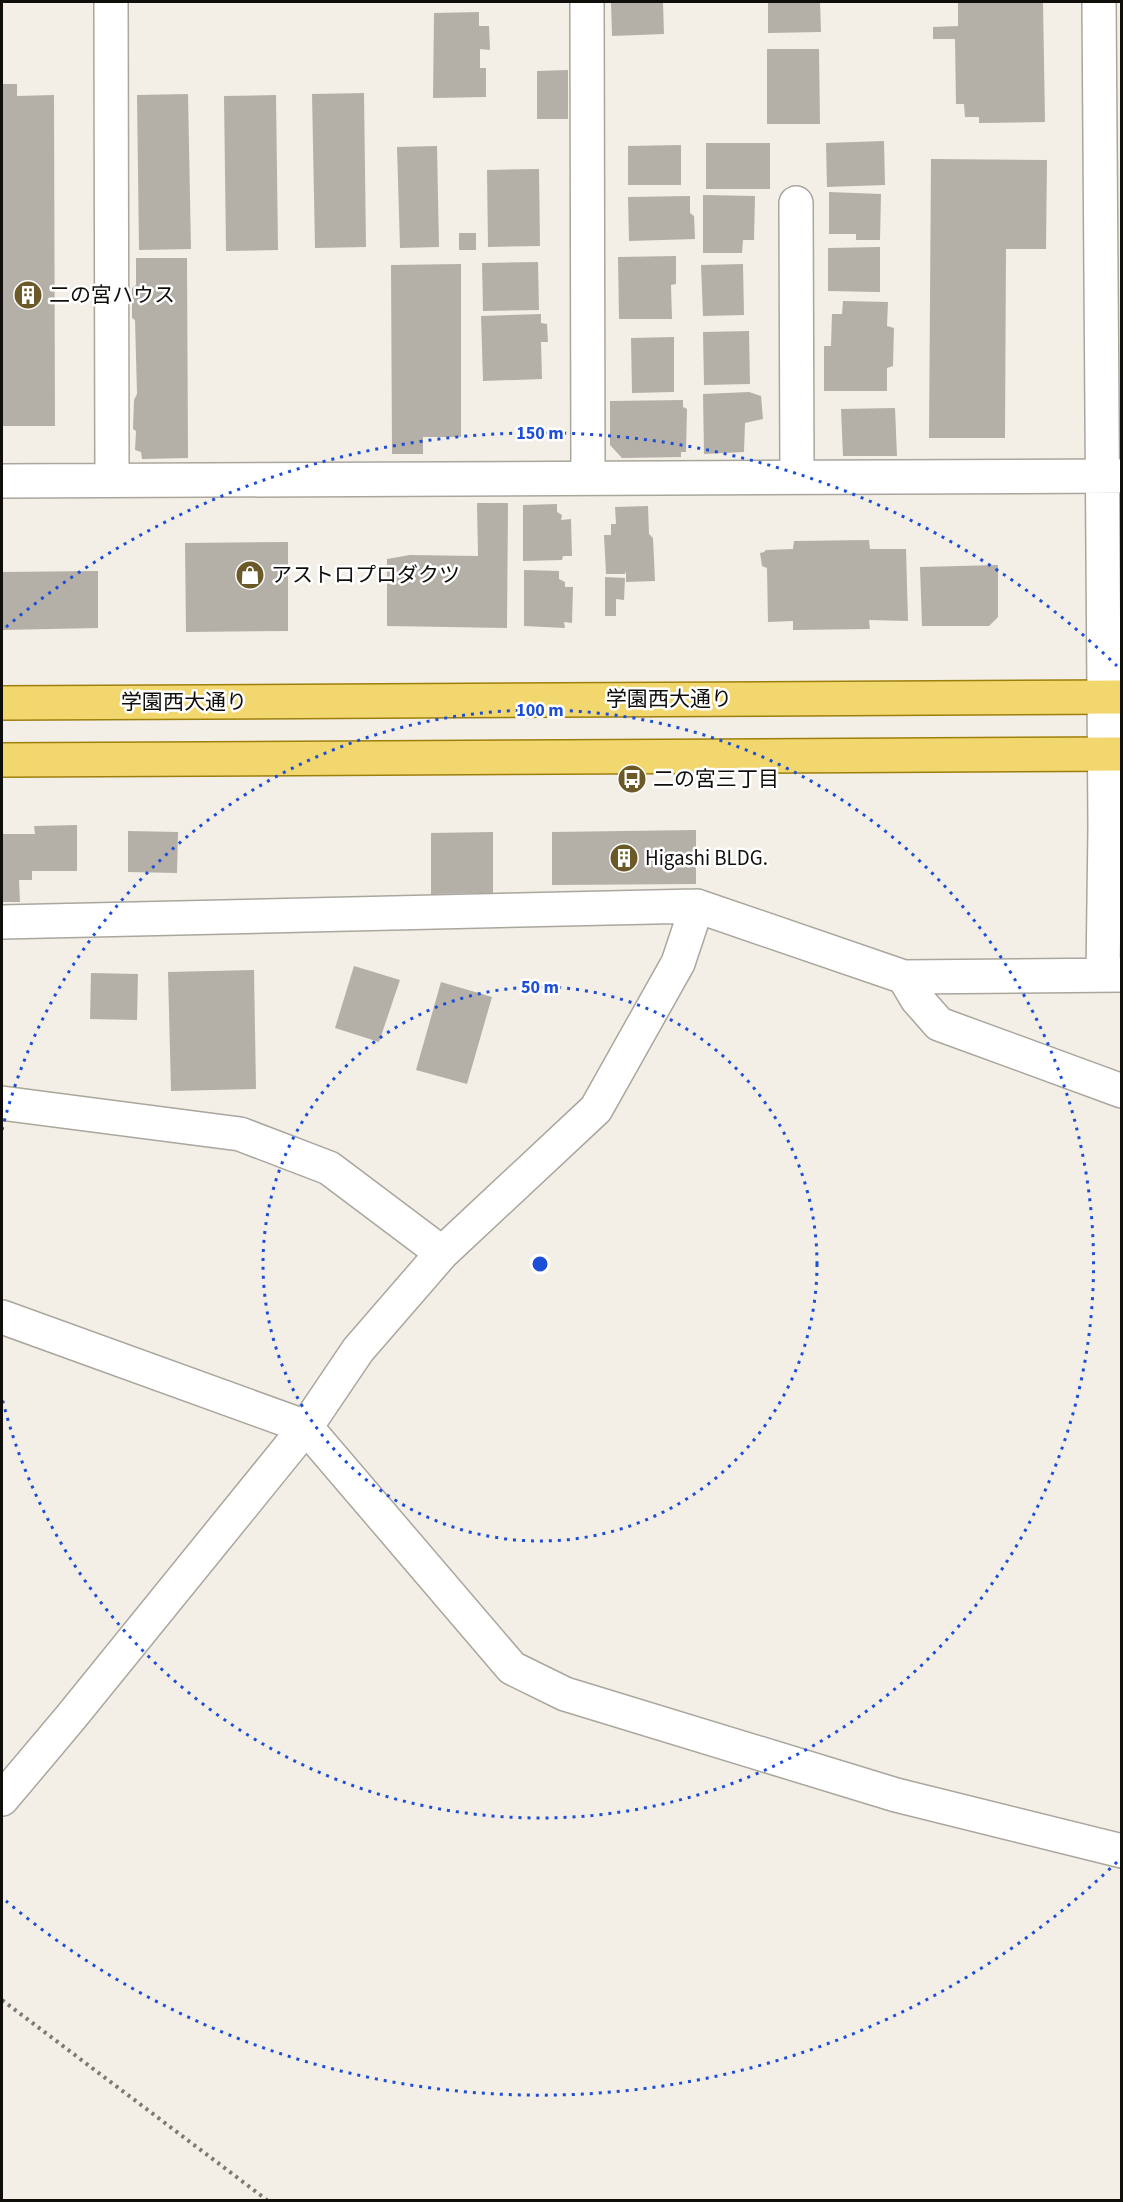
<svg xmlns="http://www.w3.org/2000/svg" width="1123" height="2202" viewBox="0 0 1123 2202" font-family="'Source Sans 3','Noto Sans JP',sans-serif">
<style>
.building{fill:#b4b0a8}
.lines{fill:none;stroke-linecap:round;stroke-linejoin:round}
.minor-casing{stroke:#a9a69e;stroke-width:36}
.major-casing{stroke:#9d7f0d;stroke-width:36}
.path{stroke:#7b7973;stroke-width:4;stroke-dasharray:3 4.5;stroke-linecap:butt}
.minor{stroke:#fff;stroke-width:33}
.major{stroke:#f2d76e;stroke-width:33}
.ring{fill:none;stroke:#1d4ed8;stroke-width:3;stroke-dasharray:3 6}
.labels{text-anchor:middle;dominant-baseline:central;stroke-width:5;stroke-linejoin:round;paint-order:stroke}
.poi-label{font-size:21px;fill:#0f0e0b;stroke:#fff;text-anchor:start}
.street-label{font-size:21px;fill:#0f0e0b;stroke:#fff}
.centre{fill:#1d4ed8;stroke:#fff;stroke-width:3}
.ring-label{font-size:18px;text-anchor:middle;font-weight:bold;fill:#1d4ed8;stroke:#fff;stroke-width:5;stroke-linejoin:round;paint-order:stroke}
</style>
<rect width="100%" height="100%" fill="#f3efe6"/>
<path class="building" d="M611,2H663L664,34L612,36Z
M768,2H820L821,32L768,33Z
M958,2H1043L1045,122L979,123V117H965L964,104H956L955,39H933V27L958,26Z
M479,12V26H489L490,50L480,49V68H486V97L433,98L434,13Z
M767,49H819L820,124H767Z
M568,70V119H537V71Z
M2,84H17V96L54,95L55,426H2Z
M364,93L366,247L315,248L312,94Z
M188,94L191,249L139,250L137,95Z
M276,95L278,250L226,251L224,96Z
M884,141L885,185L827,187L826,143Z
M706,143H770V189H706Z
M681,145V185H628V146Z
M437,146L439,247L400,248L397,147Z
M931,159L1047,160L1046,249H1006L1005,438H929Z
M539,169L540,246L488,247L487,170Z
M829,192L881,194L880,240H856V234H829Z
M703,195L755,196L754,240H743L742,253H703Z
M690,196V213L694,216L695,239L629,241L628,197Z
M459,233H476V250H459Z
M880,247V292L828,291V248Z
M676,256V284L671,285L672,319H619L618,257Z
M136,258H187L188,458L142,459L141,452L135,450L136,431L133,429L134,400L137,394L135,320L132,318V288L136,285Z
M538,262L539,310L483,311L482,263Z
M461,264V437H423V454H392L391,265Z
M743,264L744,315L703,316L701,265Z
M843,301L888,302L887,326L894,328L893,366L887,368V391H824V346H831L832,314H842Z
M541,314V323L547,324L548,342H541L542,379L483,381L481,316Z
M749,331L750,384L704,385L703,332Z
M674,337V392L632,393L631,338Z
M749,392L761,396L763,419L745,423L744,452L704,454L703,394Z
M683,400V407L687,409L686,452H681V457L622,458L610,445V401Z
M895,408L897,456H843L841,409Z
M477,503H508L507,628L387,626V559L410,555L478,556Z
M557,504V512L562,515L561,520L571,519L572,556H563L562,560L523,561V505Z
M648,506L649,534L653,538L655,581L626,582V571L625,574H606L604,535H611V524H616L615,507Z
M869,540L870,549H906L908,621L869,620L870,629L793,630V621L768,622L767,568L762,566L760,553L764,552L766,550L793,549L794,541Z
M288,542V631L186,632L185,543Z
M998,565V617L989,626H922L920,567Z
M524,570L559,571V579L565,582V587H573L572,623L564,622L565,628L524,626Z
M98,571V628L2,630V572Z
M605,577L625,578L624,600L616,599V616H605Z
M77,825V871H32V880H19L20,902H2V834H35L34,826Z
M696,830V884L552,885V832Z
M128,831L178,832L177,873L128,872Z
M493,832V893L431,894V833Z
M354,966L400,980L379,1042L335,1028Z
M254,970L256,1089L171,1091L168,972Z
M91,973L138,974L137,1020L90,1019Z
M441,982L492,997L467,1084L416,1070Z"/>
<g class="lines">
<g class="minor-casing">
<path id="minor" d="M111,2L112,480
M587,2L588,478
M1099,2L1105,827L1103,975
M796,203L797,476
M2,481L1122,476
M2,922L697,906L904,977L1122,975
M904,977L917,999L939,1024L1122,1091
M2,1103L240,1134L329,1168L442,1253
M2,1317L306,1427L512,1668L565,1694L896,1795L1122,1851
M2,1799L71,1717L306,1427L358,1350L442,1253L596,1109L678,963L697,906"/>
</g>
<g class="major-casing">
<path id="major" d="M2,703L1122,697
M2,760L1122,754"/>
</g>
<path class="path" d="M2,2000L267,2200"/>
<use href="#minor" class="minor"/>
<use href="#major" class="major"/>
</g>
<g class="ring">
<circle cx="540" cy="1264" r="277"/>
<path d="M2 1130A554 554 0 1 1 2 1398"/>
<path d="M1117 1862A831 831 0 0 1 6 1901M6 627A831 831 0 0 1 1117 666"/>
</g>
<defs>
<g id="building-disc" transform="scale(1.5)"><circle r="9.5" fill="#6b5a28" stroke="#fff"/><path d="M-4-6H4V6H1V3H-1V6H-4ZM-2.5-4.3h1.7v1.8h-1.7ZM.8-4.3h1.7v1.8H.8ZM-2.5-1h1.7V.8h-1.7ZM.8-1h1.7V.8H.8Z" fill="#fff"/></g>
<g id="shop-disc" transform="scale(1.5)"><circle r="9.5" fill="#6b5a28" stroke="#fff"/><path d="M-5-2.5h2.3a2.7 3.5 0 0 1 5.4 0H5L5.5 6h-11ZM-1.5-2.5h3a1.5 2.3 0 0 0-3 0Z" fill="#fff"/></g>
<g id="bus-disc" transform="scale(1.5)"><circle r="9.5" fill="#6b5a28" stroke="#fff"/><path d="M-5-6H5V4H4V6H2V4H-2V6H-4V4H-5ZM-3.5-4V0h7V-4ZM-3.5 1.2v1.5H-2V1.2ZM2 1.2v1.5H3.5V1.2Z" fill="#fff"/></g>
</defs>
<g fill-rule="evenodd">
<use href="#building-disc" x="28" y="295"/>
<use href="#shop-disc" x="250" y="575"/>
<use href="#bus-disc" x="632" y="779"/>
<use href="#building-disc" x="624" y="858"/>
</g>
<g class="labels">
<g class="poi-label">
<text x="49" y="295">二の宮ハウス</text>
<text x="271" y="575">アストロプロダクツ</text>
<text x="653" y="779">二の宮三丁目</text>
<text x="645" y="858">Higashi BLDG.</text>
</g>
<g class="street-label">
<text x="669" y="699">学園西大通り</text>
<text x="184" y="702">学園西大通り</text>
</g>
</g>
<circle cx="540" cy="1264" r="9" class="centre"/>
<g class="ring-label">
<text x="540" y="439">150 m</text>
<text x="540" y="716">100 m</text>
<text x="540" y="993">50 m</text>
</g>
<rect width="1123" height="2202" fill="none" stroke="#0f0e0b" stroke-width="6"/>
</svg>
